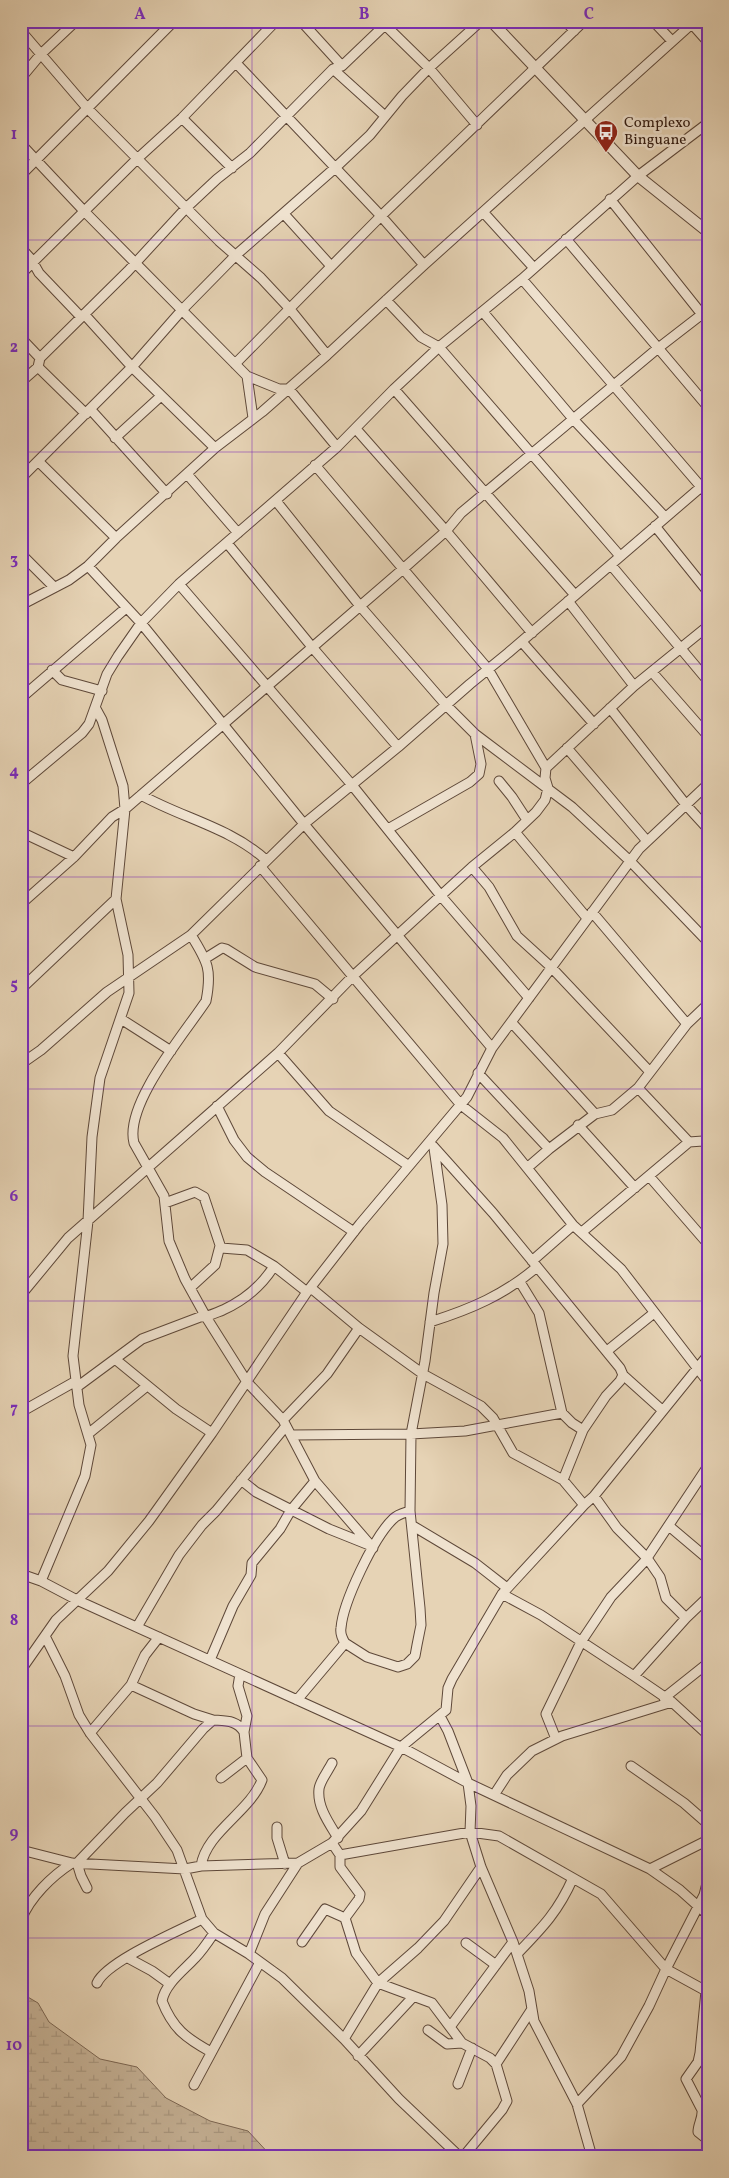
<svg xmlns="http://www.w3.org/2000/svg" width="729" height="2178" viewBox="0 0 729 2178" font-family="Vollkorn,serif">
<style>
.wetland{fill:url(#wetland-marsh);stroke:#7c6754}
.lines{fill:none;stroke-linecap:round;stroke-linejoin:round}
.minor-casing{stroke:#5e4839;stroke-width:11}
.tertiary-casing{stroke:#5e4839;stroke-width:12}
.minor{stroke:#efe2cf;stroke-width:9}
.tertiary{stroke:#efe2cf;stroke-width:10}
.grid{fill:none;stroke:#7b2cbf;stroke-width:1;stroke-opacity:0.55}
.labels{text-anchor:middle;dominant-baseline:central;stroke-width:5;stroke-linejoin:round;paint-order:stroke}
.poi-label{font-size:15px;fill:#311a10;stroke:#efe2cf;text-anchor:start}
.neatline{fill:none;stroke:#7b2cbf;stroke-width:2}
.grid-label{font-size:16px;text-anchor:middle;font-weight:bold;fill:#7b2cbf}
</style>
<defs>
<pattern id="wetland-marsh" width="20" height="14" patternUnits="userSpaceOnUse" patternTransform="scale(1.25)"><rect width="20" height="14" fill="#c7b499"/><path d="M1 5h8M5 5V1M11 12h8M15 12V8" fill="none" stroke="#ab9a83"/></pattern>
</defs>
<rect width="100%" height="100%" fill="#e6d3b5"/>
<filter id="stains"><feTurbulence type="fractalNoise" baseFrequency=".004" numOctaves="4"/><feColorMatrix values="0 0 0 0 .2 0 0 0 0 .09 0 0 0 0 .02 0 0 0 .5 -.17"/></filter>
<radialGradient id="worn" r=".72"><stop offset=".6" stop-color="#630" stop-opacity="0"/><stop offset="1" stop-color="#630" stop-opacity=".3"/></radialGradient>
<path class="wetland" d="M21,1993L38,2003L49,2022L100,2059L137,2067L166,2098L210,2121L248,2131L272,2157H21Z"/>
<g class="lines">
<g class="minor-casing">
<path id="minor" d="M301,21L342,66
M381,21L429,68L477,125
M566,21L574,31
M653,21L672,41
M692,24L708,42
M21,31L88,109L219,241L261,278L289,308L327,355
M236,63L381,216L424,265
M333,69L385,116
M21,78L41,54L76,21
M182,118L232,168
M21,144L84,211L247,376L279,389H289L337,447
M21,175L174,21
M610,199L708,322
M484,213L534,268
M284,214L331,266
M566,239L708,407
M21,248L31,259L39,273L81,317
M21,274L137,159L182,118L276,21
M522,279L708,495
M386,300L421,337L439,347L620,556
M483,312L574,420L665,517
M84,314L132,367L215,448
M21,338L40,358
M235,364L381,216L584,21
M38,367L86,414
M247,376L253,418
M21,382L38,367L40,358L128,271L186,208L217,179L250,153L333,69L342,66L389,21
M394,389L575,595
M91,410L167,494
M356,429L446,531L532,633
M115,438L161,396
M39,462L116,538
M315,465L488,669L546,768
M187,474L238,533
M21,478L132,367L182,310L236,255L335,168L370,135L402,96L429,68L481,21
M276,501L360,606L446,705L475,734L572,807L630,861L708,942
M655,526L708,592
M227,543L312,647L398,747
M21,554L54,587
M611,565L708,681
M88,566L141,623L304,824L492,1048
M179,584L352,785L441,896L529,998
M568,601L634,686
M21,605L69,580L88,566L116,538L215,448L262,412L327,355L424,265L695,21
M522,642L594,724
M52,670L62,680L102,691
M652,672L708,736
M21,698L126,608
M610,708L687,806L708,829
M567,748L647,841
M499,781L512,797L527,820
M21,784L82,733L89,724L107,674L118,656L141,623L179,584L337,447L394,389L439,347L522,279L638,176L708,123
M141,795C182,818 231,828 266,860
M388,829L470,782L479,774L481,764L475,734
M21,832L74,857
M515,832L587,918
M260,866L461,1105L503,1138L573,1225L621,1269L708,1382
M472,867L489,887L517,936L551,967L650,1072
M21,904L74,857L112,817L125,809L403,569L446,531L461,513L657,349L701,315
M592,912L687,1024
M191,935C208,962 212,970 206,1001C185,1033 124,1104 134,1143L164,1196L169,1241L185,1279L206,1317L247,1382L283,1420L315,1481L373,1548
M206,958L222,948L226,949L255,967L315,984L333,999
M21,989L116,899
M121,1019L171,1051
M512,1023L595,1114
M278,1053L329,1111L409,1166
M21,1064L41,1050L107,992L191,935L304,824L398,747L470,684L508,653L708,481
M478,1073L549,1149L595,1114L612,1110L638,1088L687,1024L708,1004
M638,1088L689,1142
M217,1106L234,1140L247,1157L265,1172L354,1232
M578,1125L635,1188
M433,1146L493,1213L620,1368L623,1375L620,1381L606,1396L583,1430L563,1480
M527,1168L549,1149
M649,1176L708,1244
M165,1203L195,1192L204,1197L221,1248L247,1250L274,1266L307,1292
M582,1232L689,1142L703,1141L708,1146
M532,1261L573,1225
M520,1282L539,1313L562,1413L572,1423L583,1430
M190,1288L215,1265L220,1246
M311,1288L359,1328L423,1374L481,1406L493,1418L513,1453L563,1480L584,1505
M21,1295L68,1238L278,1053L353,976L472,867L515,832L536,812L545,800L548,788L545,778L546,768L634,686L708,626
M430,1322C471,1309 504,1295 537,1267
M607,1351L654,1313
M115,1359L176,1409L212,1433
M623,1375L662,1410
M77,1387L142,1339L200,1317C208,1317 215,1313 223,1310C245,1300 261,1287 274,1266
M21,1412L76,1381
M283,1420L327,1374L359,1328
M88,1434L147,1386
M291,1435L411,1434L465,1431L562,1413
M241,1480L256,1492L329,1529L369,1545
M594,1496L617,1528L647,1558L660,1577L666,1598L686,1618
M410,1511C404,1513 398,1514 393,1519C374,1537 343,1602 341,1628C340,1633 342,1638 345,1643L367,1657L398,1667L407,1664L415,1656L417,1645L421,1625L420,1608L410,1511L411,1434L425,1361L434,1293L443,1244L442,1205L434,1148
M413,1526L475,1563L507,1588
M669,1526L708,1559
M21,1542V1563
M21,1574L41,1581L79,1601L401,1747L468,1783L471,1806L470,1832L481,1867L513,1942L529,1991L534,2021L577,2104L592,2157
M41,1581L85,1476L91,1445L79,1405L73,1356L88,1221L92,1137L100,1078L129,993L128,955L116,899L125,809L123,786L102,720L96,709
M502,1594L541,1615L634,1676L672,1702L708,1735
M137,1627L179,1555L202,1525L216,1511L286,1426
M46,1638L65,1676L79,1715L90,1733L155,1817L177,1850L202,1919L214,1933L249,1954L282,1978L344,2039L399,2099L460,2157
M210,1660L233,1606L251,1575L252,1563L280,1529L291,1510L315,1481
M21,1670L56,1620L108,1571L149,1521L212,1433L307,1292L360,1224L467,1097L492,1048L639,849L708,784
M634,1676L686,1618L708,1597
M131,1685L194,1714L213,1720
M664,1698L708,1663
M297,1700L345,1643
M440,1716L448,1731L468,1783L650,1869L708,1840
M90,1733L131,1685L145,1655L159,1637
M556,1739L546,1714L581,1642L611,1597L645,1561L708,1466
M332,1763C328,1771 320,1781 319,1789C317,1807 329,1823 338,1838
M631,1766L684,1803L708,1824
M221,1778L247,1758
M494,1795L507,1775L532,1751L562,1736L672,1702
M277,1827V1838L285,1864
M332,1843L361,1811L401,1747L446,1710L448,1688L452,1679L502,1594L584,1505L594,1496L708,1355
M21,1850L72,1863L185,1869L201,1866L298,1863L332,1843L340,1855L470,1832L499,1836L601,1894L666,1969L649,2006L621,2057L577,2104
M340,1855V1867L360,1894L359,1899L345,1918L356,1953L378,1983L432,2003L462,2043L490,2058L496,2064L507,2101L502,2110L463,2157
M201,1866C206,1832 250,1812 262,1780L247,1758L244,1732L247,1716L238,1686L240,1674
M650,1869L680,1890L708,1915
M708,1879L704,1895L666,1969L708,1992
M87,1888L81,1876L77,1863L125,1813L157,1783L203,1729L213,1720C226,1721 237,1720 244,1732
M21,1920C30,1897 52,1876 72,1863
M302,1942L325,1909L345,1918
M466,1943L496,1965
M249,1954L265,1914L298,1863
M517,1954C542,1928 558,1912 573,1878
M21,1958L22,1959
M128,1958L152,1971L170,1984
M97,1983C107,1961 179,1931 202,1919
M706,1991L700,2053L698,2062L686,2079L702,2110C703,2118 698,2124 698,2132L708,2140
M450,2027L513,1942
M428,2030L447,2044L462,2043
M344,2039L378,1983L418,1948L444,1921L481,1867
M211,2052C186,2038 173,2029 162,2001C165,1984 183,1971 195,1958C202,1951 208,1942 214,1933
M358,2056L413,1997
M496,2064L532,2009
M458,2084L472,2048
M194,2085L260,1962
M706,2157L708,2154"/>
</g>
<g class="tertiary-casing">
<path id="tertiary" d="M491,21L638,176L708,232"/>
</g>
<use href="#minor" class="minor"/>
<use href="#tertiary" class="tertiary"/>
</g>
<path class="grid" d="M252,21V2157M477,21V2157M21,240H708M21,452H708M21,664H708M21,877H708M21,1089H708M21,1301H708M21,1514H708M21,1726H708M21,1938H708"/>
<defs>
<g id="bus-pin" transform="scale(1.25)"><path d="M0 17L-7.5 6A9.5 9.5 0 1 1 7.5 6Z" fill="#8f2418" stroke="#efe2cf"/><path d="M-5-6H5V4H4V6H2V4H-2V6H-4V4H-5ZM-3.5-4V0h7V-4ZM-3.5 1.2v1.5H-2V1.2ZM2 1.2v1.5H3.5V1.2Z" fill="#fff"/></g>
</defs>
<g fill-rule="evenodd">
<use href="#bus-pin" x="606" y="132"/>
</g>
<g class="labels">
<g class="poi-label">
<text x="624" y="123">Complexo<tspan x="624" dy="17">Binguane</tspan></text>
</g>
</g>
<rect width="729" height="2178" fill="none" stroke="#e6d3b5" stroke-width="55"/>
<rect x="28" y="28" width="674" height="2122" class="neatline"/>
<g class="grid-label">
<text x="140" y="19">A</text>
<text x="364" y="19">B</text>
<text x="589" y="19">C</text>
<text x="14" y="139">1</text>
<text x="14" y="352">2</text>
<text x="14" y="564">3</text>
<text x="14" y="776">4</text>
<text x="14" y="989">5</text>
<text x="14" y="1201">6</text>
<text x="14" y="1413">7</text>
<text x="14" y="1625">8</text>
<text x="14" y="1838">9</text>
<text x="14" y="2050">10</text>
</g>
<rect width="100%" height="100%" filter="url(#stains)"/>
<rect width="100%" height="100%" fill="url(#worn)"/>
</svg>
